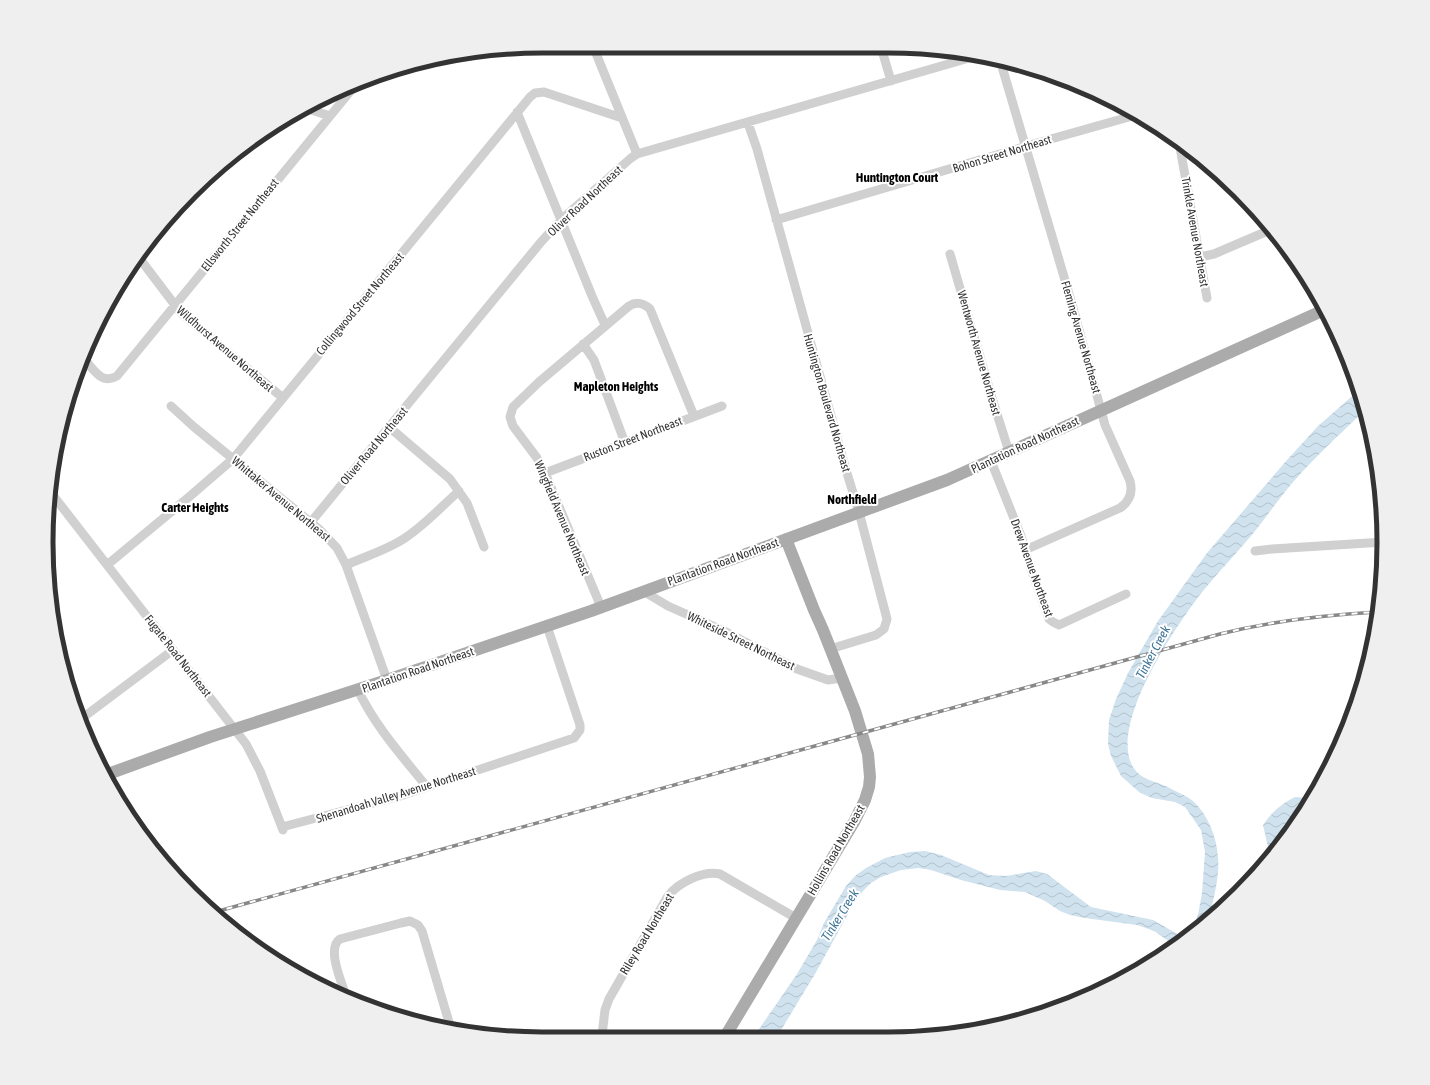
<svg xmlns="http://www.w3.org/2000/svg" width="1430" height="1085" viewBox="0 0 1430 1085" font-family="'Asap Condensed',sans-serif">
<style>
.water{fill:url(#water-waves)}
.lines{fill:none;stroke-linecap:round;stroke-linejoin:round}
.minor{stroke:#d0d0d0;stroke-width:9}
.major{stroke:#ababab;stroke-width:12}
.rail-casing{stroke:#888;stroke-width:3.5}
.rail{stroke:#fff;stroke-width:2;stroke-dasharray:6;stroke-linecap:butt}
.labels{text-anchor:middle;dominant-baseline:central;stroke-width:4;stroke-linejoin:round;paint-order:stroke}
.street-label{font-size:12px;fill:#333;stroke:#fff}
.neighbourhood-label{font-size:13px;font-weight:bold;fill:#000;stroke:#fff}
.water-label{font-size:13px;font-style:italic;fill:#3f7597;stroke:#fff}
.rim{fill:none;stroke:#333;stroke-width:5}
</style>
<defs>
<pattern id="water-waves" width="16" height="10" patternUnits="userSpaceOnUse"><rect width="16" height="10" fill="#cfe2ee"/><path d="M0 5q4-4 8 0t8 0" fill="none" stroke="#b2c2cd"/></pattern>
</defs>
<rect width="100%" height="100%" fill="#fff"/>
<path class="water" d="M1358,391L1364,411C1340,434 1316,456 1294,481C1279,498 1266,518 1251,536C1236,554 1218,572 1203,591C1177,624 1108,725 1133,767C1141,780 1155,781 1168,787C1176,792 1186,795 1193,801C1208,815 1217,837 1218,858C1220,877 1213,898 1210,917L1175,946L1156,932L1146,928L1137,925L1085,918L1070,915L1060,911L1045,901L1025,892L1000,890L961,880L931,870L919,868L901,870L881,877L871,883L863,891L853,905L815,974L778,1035H755L797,974L817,940L824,923L846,886L856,875L866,868L885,858L910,852L925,851L941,855L989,875L1006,876L1036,871L1047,874L1091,907L1153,920L1181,936L1190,933L1198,915L1202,893L1205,852L1201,830L1185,807L1175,802L1152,798L1139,792L1121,776L1111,756L1108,744L1109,720L1116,699L1128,673L1158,621L1207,553L1287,460L1318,426Z
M1295,797L1311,798L1300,818L1270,856L1263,825C1272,812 1281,804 1295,797Z"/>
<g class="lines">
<path class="minor" d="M593,46L637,154
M881,47L891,81
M1000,60L1072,304L1105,425L1130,481C1133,492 1130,501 1120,508L1025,550
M305,108L330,116
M517,112L592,296L605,325
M748,123L757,149L846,470L859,512L887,619L884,629L876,635L830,649
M1179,142L1207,298
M776,220L1051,139L1136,115
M950,254L992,398L1009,452
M1200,257L1214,254L1270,230
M140,259L181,313L283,398
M583,344L594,360L625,443
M85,360C94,370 102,385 117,376L353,88
M171,406L194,427L320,530L337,548L346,565L387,680
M389,427L450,479L467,503L484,547
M991,461L1021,536L1032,572L1049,619L1053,622L1059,625L1126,594
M545,473L722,406
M52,494L246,744L260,771L283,830
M311,522L541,242L563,218L631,158L637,154L976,56
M1255,551L1272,549L1384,542
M107,565L189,497L233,459L530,97L535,93L544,92L622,118
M346,565C366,556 387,550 405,538C425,525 442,506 459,491
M643,591L668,606L724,631L797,669L828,680L842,678
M601,607L545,473L537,458L513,426L510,417L513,407L539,382L629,306C637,301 643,303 650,309L694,416
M358,690C375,726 402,756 427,787
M81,719L173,650
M282,827L400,796L574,738L580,730V725L547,626
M346,996C342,983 326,948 340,939L401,923L410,921L418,925L422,931L451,1029
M602,1035L605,1010L609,999L668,896C678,883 703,870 720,874L796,918"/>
<path class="major" d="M108,774L210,737L387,680L591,611L947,480L1324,310
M726,1035L854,822L865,800L869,787L870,777L868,754L855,711L823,630L814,610L786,539"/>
<g class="rail-casing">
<path id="rail" d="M215,912L1220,634C1272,621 1324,615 1377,612"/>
</g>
<use href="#rail" class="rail"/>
</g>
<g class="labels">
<g class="street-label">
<text transform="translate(1002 154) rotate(-17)">Bohon Street Northeast</text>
<text transform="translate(585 201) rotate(-43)">Oliver Road Northeast</text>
<text transform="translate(240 225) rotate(-51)">Ellsworth Street Northeast</text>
<text transform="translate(1195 232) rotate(80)">Trinkle Avenue Northeast</text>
<text transform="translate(360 304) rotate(-50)">Collingwood Street Northeast</text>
<text transform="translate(1081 337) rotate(74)">Fleming Avenue Northeast</text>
<text transform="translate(225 349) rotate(41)">Wildhurst Avenue Northeast</text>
<text transform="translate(979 353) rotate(74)">Wentworth Avenue Northeast</text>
<text transform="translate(827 403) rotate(74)">Huntington Boulevard Northeast</text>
<text transform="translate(633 439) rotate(-21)">Ruston Street Northeast</text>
<text transform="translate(1025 445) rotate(-25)">Plantation Road Northeast</text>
<text transform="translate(374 446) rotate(-50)">Oliver Road Northeast</text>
<text transform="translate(281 499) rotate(40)">Whittaker Avenue Northeast</text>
<text transform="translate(562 518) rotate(67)">Wingfield Avenue Northeast</text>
<text transform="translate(723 562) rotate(-20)">Plantation Road Northeast</text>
<text transform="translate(1032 568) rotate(70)">Drew Avenue Northeast</text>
<text transform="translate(741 641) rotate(26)">Whiteside Street Northeast</text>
<text transform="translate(178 656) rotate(52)">Fugate Road Northeast</text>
<text transform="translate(418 670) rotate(-19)">Plantation Road Northeast</text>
<text transform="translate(396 795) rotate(-17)">Shenandoah Valley Avenue Northeast</text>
<text transform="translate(836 850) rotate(-60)">Hollins Road Northeast</text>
<text transform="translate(647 934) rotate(-59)">Riley Road Northeast</text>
</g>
<g class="neighbourhood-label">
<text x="897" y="177">Huntington Court</text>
<text x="616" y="386">Mapleton Heights</text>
<text x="852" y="499">Northfield</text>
<text x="195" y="507">Carter Heights</text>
</g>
<g class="water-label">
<text transform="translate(1153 652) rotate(-62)">Tinker Creek</text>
<text transform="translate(840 915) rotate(-58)">Tinker Creek</text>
</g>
</g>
<path d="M0 0H1430V1085H0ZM542 53H888A489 489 0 0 1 1377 542V543A489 489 0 0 1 888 1032H542A489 489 0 0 1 53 543V542A489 489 0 0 1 542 53Z" fill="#efefef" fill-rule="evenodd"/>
<path class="rim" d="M542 53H888A489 489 0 0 1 1377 542V543A489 489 0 0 1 888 1032H542A489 489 0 0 1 53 543V542A489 489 0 0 1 542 53Z"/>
</svg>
